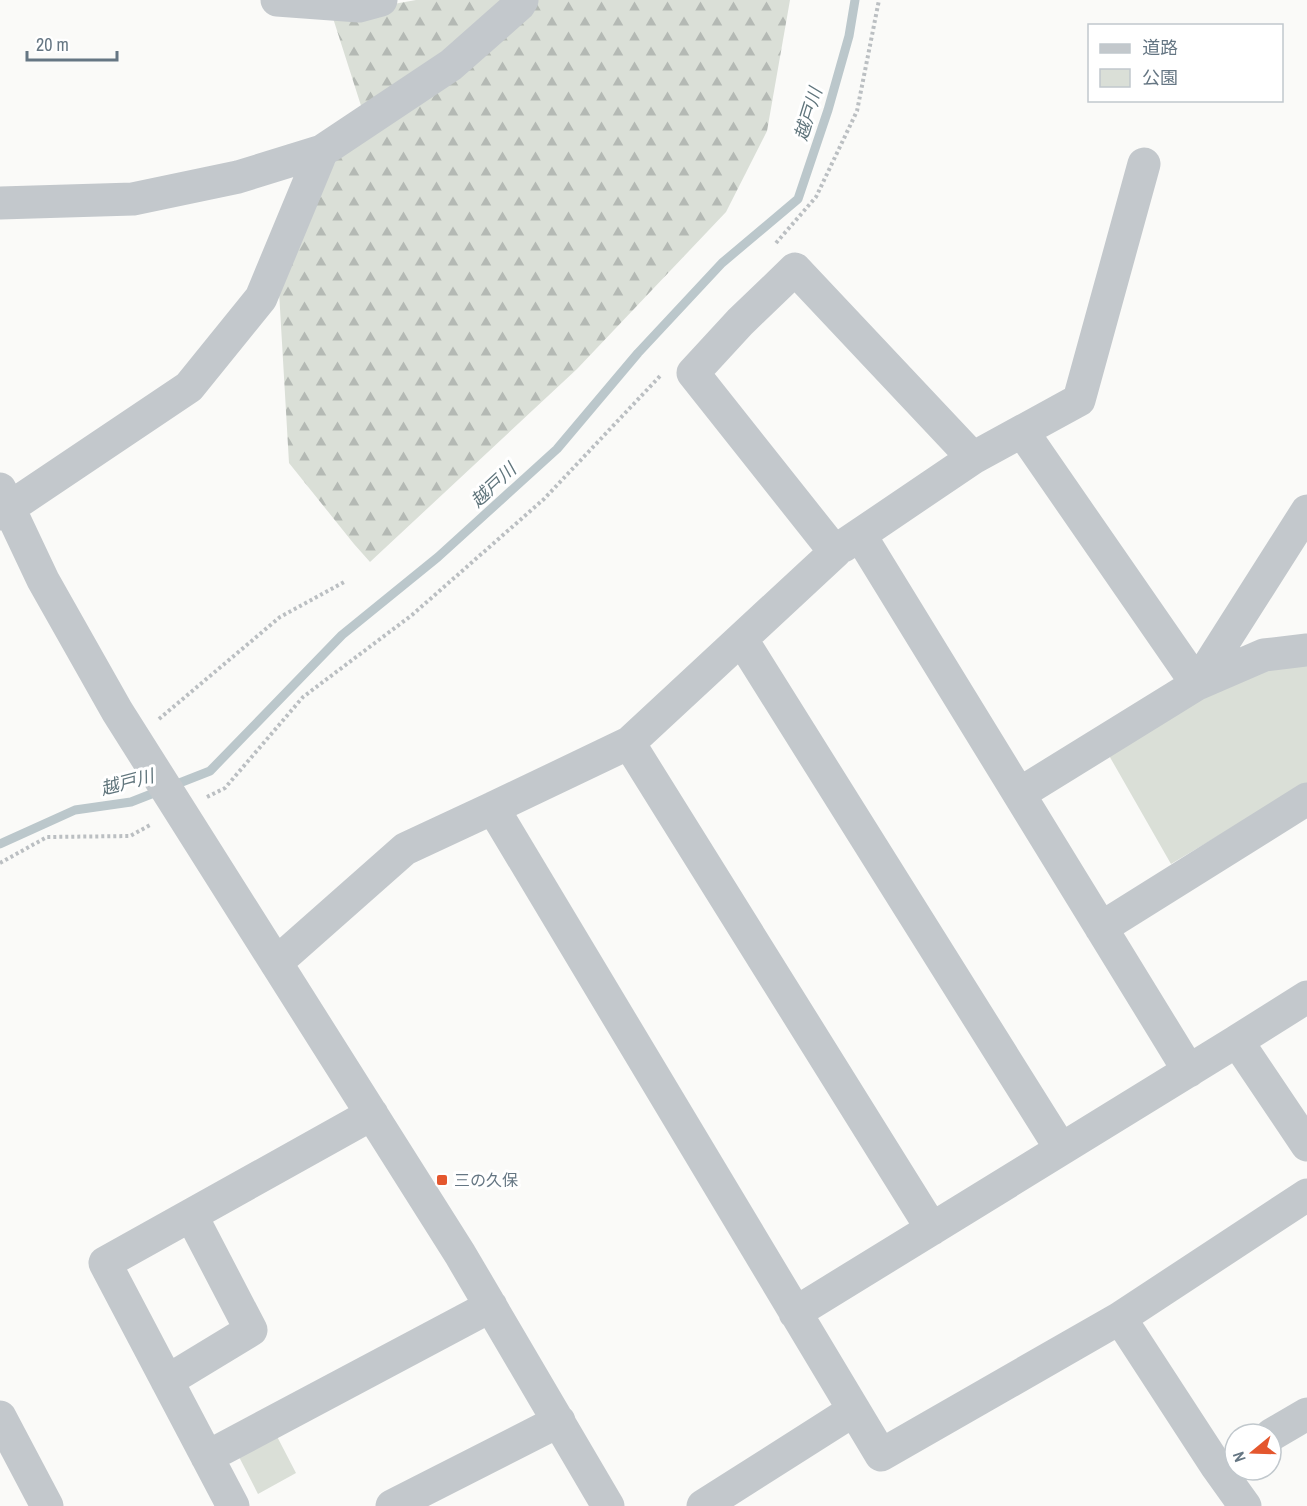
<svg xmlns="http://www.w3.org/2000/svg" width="1307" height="1506" viewBox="0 0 1307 1506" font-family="'Archivo Narrow','Noto Sans JP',sans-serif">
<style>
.forest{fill:url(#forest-firs)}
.green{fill:#dadfd7}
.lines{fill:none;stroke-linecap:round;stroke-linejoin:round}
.stream{stroke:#bbc7cb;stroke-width:9}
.path{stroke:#bbbfc2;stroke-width:4;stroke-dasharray:3 3;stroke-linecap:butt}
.minor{stroke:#c3c8cc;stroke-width:33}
.poi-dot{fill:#e4572e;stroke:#fff;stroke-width:2}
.labels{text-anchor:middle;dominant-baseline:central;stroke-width:6;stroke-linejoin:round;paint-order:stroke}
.poi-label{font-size:16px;fill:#657683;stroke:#fff;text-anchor:start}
.water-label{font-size:18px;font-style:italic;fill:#60757c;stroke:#fff}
</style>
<defs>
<pattern id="forest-firs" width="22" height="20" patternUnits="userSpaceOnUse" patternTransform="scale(1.5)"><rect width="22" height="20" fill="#dadfd7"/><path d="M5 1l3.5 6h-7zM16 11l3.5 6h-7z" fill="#b4b9b4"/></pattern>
</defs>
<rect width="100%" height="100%" fill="#fafaf8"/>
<path class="forest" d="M416,0H790L767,131L726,212L577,369L370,562L354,544L289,463L277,257L364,115L332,15Z"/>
<path class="green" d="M1307,649V783L1171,864L1107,752L1264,655Z
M270,1423L296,1473L258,1494L237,1453Z"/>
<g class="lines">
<path class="stream" d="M0,844L75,810L131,802L210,771L342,635L438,557L557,449L638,353L722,263L798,199L828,110L849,36L855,0"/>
<path class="path" d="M776,243L816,197L857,111L879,0
M159,719L280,617L346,581
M207,797L225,788L303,697L412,615L544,499L661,375
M0,863L47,837L130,836L152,824"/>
<path class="minor" d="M277,0L359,6L381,0
M0,203L133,199L238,177L322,151L451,65L519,5L522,0
M1022,431L1197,684L1307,511
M0,489L43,580L117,711L460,1254L608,1506
M0,514L189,387L261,298L322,151
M860,535L1189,1071
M843,546L973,458
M742,640L1061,1149
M629,743L932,1229
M1019,794L1197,684L1264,655L1307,650
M493,808L629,743L835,552L693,373L740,322L795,269L973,458L1079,400L1144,164
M1101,928L1307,799
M276,963L405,849L493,808L854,1410L703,1506
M1237,1041L1307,997
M795,1313L1237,1041L1307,1145
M1120,1318L1307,1195
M167,1381L251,1330L191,1215
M854,1410L881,1455L1120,1318L1217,1467L1245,1506
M0,1417L47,1506
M1271,1435L1307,1414
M207,1457L491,1306
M233,1506L105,1263L372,1114
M392,1506L559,1421"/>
</g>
<rect class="poi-dot" x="436" y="1174" width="12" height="12" rx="3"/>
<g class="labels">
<g class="poi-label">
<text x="454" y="1180">三の久保</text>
</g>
<g class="water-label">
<text transform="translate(808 114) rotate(-73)">越戸川</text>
<text transform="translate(493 485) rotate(-43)">越戸川</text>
<text transform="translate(127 782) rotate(-15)">越戸川</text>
</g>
</g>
<rect x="1088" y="24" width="195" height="78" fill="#ffffff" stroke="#c1c8cd" stroke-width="1.5"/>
<rect x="1100" y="44" width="30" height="9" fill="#c3c8cc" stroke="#c1c8cd" stroke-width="1.5"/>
<text x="1142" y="54" font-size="18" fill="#657683">道路</text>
<rect x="1100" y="69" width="30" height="18" fill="#dadfd7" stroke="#c1c8cd" stroke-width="1.5"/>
<text x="1142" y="84" font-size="18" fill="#657683">公園</text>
<g transform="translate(1253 1452) rotate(251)"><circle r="28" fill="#ffffff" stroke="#c1c8cd" stroke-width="1.5"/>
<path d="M0-4.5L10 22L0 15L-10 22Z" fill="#e4572e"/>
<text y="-9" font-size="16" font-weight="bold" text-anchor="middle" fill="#657683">N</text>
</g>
<path d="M27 51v9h90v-9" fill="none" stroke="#657683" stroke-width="3"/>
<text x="36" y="51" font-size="18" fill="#657683" stroke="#ffffff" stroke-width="4.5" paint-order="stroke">20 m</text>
</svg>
